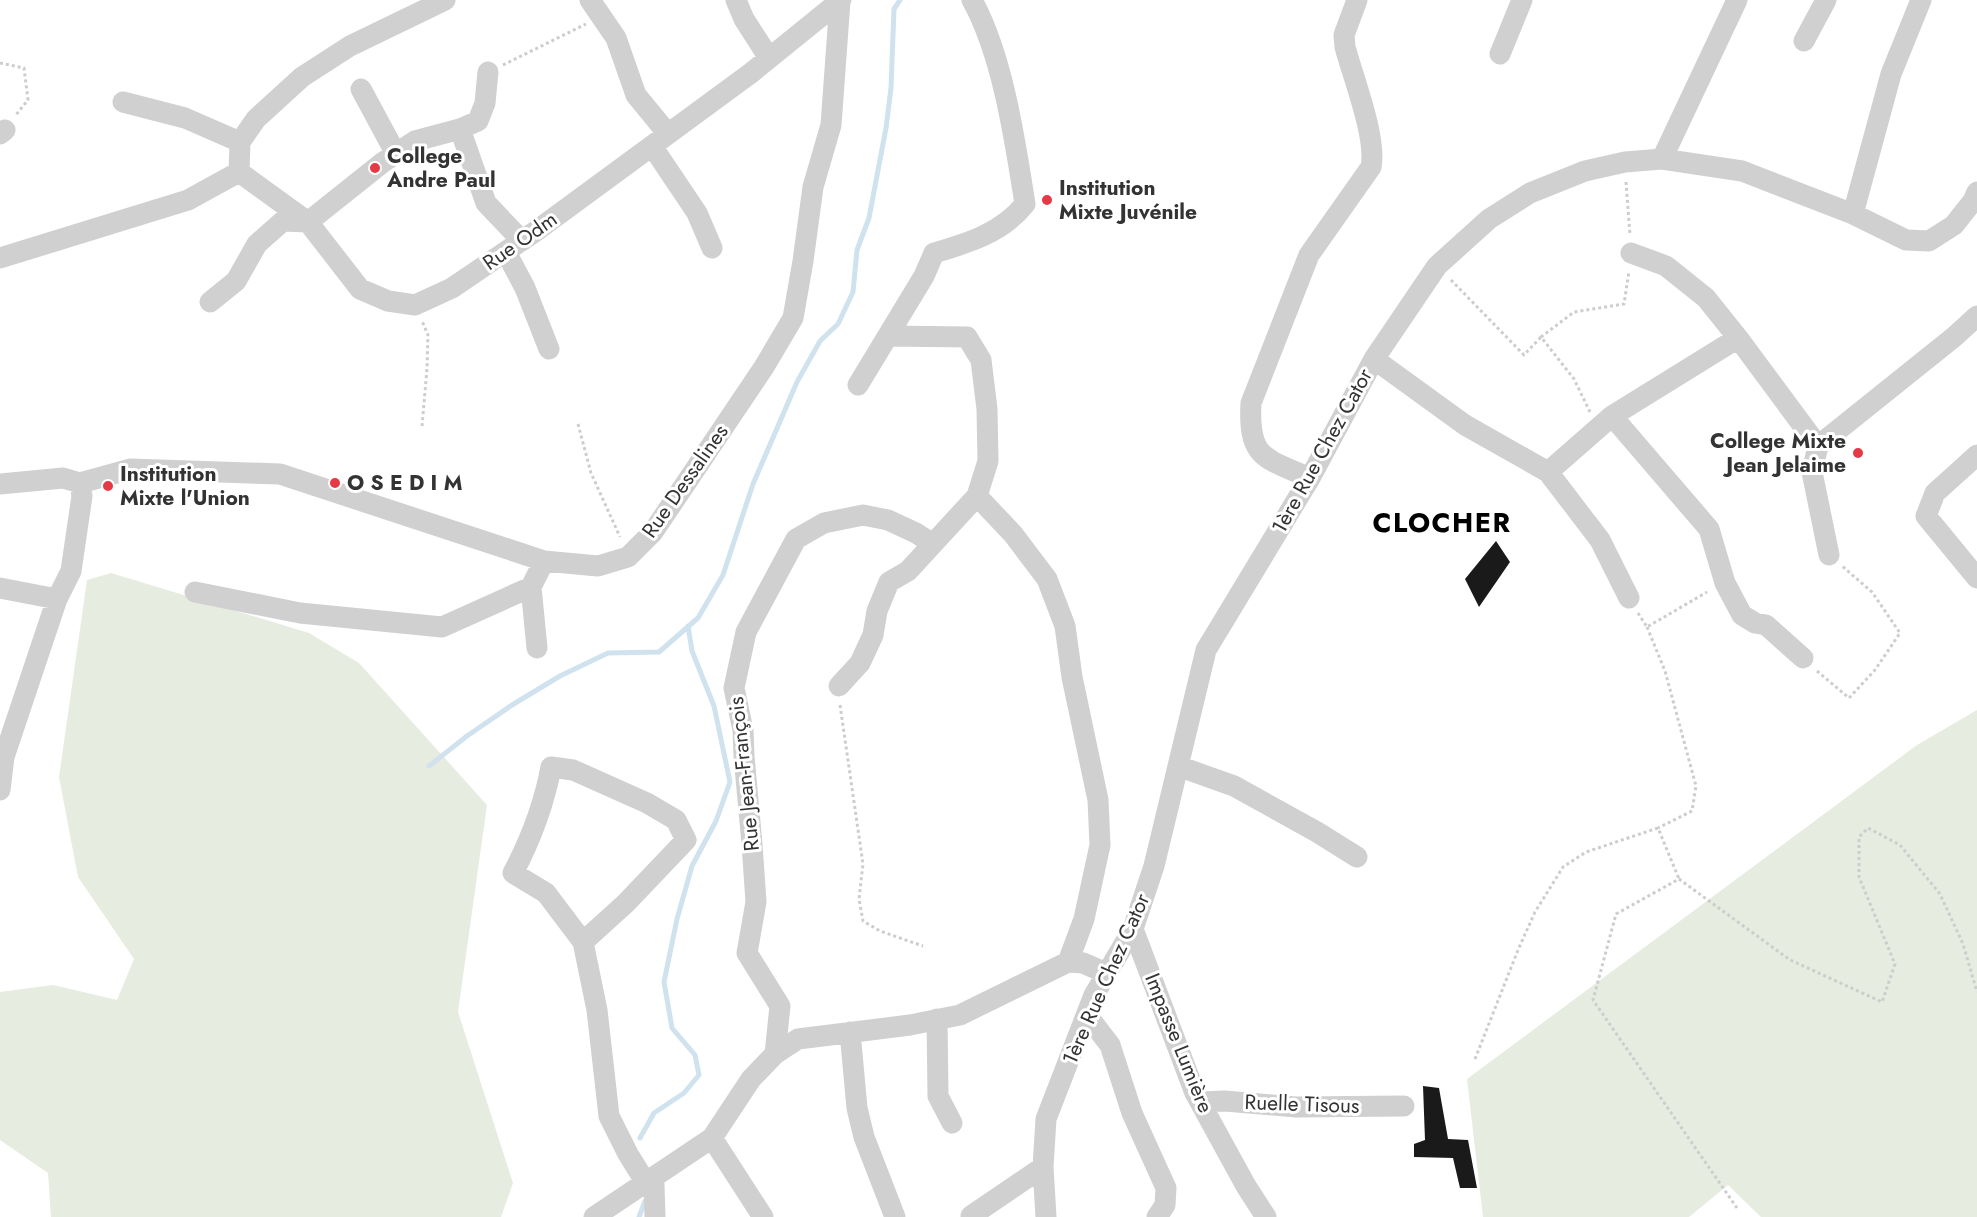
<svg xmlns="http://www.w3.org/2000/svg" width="1977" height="1217" viewBox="0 0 1977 1217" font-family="Jost,sans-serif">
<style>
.green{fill:#e6ecdf}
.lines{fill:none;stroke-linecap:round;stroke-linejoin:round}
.stream{stroke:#cfe2ee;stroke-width:5}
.building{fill:#1a1a1a}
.path{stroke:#cdcdcd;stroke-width:3;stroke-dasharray:3 3;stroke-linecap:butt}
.minor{stroke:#d0d0d0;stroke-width:21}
.poi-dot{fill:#e63946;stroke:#fff;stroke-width:2}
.labels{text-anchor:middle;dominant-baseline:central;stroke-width:6;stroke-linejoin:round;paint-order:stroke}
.poi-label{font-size:21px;font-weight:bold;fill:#333;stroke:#fff;text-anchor:start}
.street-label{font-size:21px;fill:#333;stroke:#fff}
.district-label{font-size:27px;font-weight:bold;letter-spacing:1.5px;fill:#000;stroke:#fff}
</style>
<rect width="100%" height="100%" fill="#fff"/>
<path class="green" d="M111,573L309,633L359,663L487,805L458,1012L513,1183L501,1217H51L48,1173L0,1140V992L53,985L117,1000L134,959L78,877L59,777L87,580Z
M1977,710V1217H1761L1728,1185L1689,1217H1483L1467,1079L1917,745Z"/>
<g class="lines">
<path class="stream" d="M429,766L467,736L512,705L560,676L608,653L659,652L698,618L723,575L753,484L797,382L820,341L838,324L853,292L857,250L869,218L886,128L891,88L894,9L900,0
M640,1138L654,1113L684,1093L699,1075L695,1055L672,1028L664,982L677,919L692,866L716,821L730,782L714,706L692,651L688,626
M639,1217L645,1201"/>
</g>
<path class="building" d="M1496,541L1510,562L1479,607L1465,579Z
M1423,1086L1439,1088L1448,1139L1468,1140L1477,1188H1460L1453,1158L1414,1157V1144L1425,1140Z"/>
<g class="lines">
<path class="path" d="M0,63L24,68L28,100L15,116
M503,65L586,24
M1626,182L1630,235
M1451,280L1524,355L1541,337
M1590,412L1574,379L1541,337L1574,312L1624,304L1629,271
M578,424L591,473L620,537
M422,426L427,369L428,335L422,321
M1638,613L1647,627L1707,592
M1647,627L1665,671L1696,786L1692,811L1658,828
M1817,671L1849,698L1875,670L1900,633L1872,592L1842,566
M840,705L863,864L859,899L863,921L880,931L923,946
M1475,1059L1518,950L1535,912L1563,867L1586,852L1658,828L1679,879
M1737,1208L1593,1000L1616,914L1679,879L1790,960L1882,1002L1895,964L1859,877V837L1868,828L1900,845L1940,894L1963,944L1977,992"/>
<path class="minor" d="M590,0L616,38L636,95L668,134
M736,0L744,19L769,58
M1804,41L1826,0
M1500,54L1522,0
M361,89L396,154
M123,102L185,118L240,142
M460,129L486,203L522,241
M0,134L5,130
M240,142L239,172L308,222L382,163L415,141L460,129L478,121L485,103L488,72
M240,142L256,119L302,77L350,46L445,0
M652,146L697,213L712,248
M1662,159L1737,0
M1853,214L1891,74L1921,0
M506,252L525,288L549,349
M1631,253L1666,266L1706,298L1738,338L1818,446L1812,472L1829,555
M0,258L188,200L239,172
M210,302L236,281L257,244L283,221L308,222L360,289L388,301L415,305L452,288L536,231L751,73L841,0
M1374,359L1465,425L1548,472L1600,540L1629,598
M858,385L924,276L934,253C968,243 1002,233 1025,204C1015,141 1003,56 972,0
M1612,416L1709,529L1725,583L1742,615L1755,623L1766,625L1803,658
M1818,446L1954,337L1977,316
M1977,455L1935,493L1926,516L1977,578
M1548,472L1612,416L1738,338
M1310,478C1265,458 1248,459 1251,403L1309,255L1371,167C1377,138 1353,77 1345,47L1344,35L1357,0
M80,483L131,469L280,474L544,561L598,566L628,557L653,532L764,367L793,318L803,261L813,187L831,125L840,1
M0,484L63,478L80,483L82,496L71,571L57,599L0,588
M977,496L1013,534L1047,579L1065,626L1072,677L1098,800L1100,845L1084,919L1068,962
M531,587L537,648
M195,592L300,613L442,627L531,587L544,561
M839,686L860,663L873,635L877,611L889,582L908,571L977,496L988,461L987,409L981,360L967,337L888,336
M1178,766L1234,786L1317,832L1357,857
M0,790L4,757L57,599
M1133,929L1195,1093L1246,1186L1266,1217
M583,942L626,903L686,840L676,820L647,803L573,770L551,767C544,805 531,839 513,873L546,893L583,942L597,1010L609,1116L628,1154L646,1183L654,1184L655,1217
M1087,1015L1110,1045L1132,1113L1166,1188L1165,1205L1157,1217
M937,1019L938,1096L952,1123
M850,1032L857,1108L864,1137L895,1217
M775,1054L780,1006L747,953L756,902L752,844L744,756L743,730L734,688L746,632L796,539L824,523L863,515L888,520L916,533L933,544
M1200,1102L1225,1101L1296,1107L1404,1106
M712,1138L763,1217
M971,1216L1043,1167
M594,1217L712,1138L751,1079L775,1054L798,1039L910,1025L960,1015L1068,962L1083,963L1106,973
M1046,1217L1043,1167L1046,1119L1094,995L1133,929L1154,866L1206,650L1310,478L1374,359L1437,266L1489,219L1530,193L1585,171L1625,162L1662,159L1742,171L1853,214L1906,240L1929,241L1954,225L1973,201L1977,192"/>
</g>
<g class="poi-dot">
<circle cx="375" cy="168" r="6"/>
<circle cx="1047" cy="200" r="6"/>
<circle cx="1858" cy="453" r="6"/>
<circle cx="335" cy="483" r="6"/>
<circle cx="108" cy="486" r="6"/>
</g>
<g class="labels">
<g class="poi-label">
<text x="387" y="156">College<tspan x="387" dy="24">Andre Paul</tspan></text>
<text x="1059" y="188">Institution<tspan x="1059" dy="24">Mixte Juvénile</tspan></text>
<text x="1846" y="441" text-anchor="end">College Mixte<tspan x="1846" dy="24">Jean Jelaime</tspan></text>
<text x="120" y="474">Institution<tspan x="120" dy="24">Mixte l'Union</tspan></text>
<text x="347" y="483">O S E D I M</text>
</g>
<g class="street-label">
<text transform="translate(520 241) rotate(-35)">Rue Odm</text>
<text transform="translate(1322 451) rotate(-61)">1ère Rue Chez Cator</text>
<text transform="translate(685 481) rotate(-55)">Rue Dessalines</text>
<text transform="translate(744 774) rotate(-96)">Rue Jean-François</text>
<text transform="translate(1106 979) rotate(-66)">1ère Rue Chez Cator</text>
<text transform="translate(1179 1043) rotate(68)">Impasse Lumière</text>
<text transform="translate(1302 1104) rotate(2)">Ruelle Tisous</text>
</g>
<g class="district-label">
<text x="1442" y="522">CLOCHER</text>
</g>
</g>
</svg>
